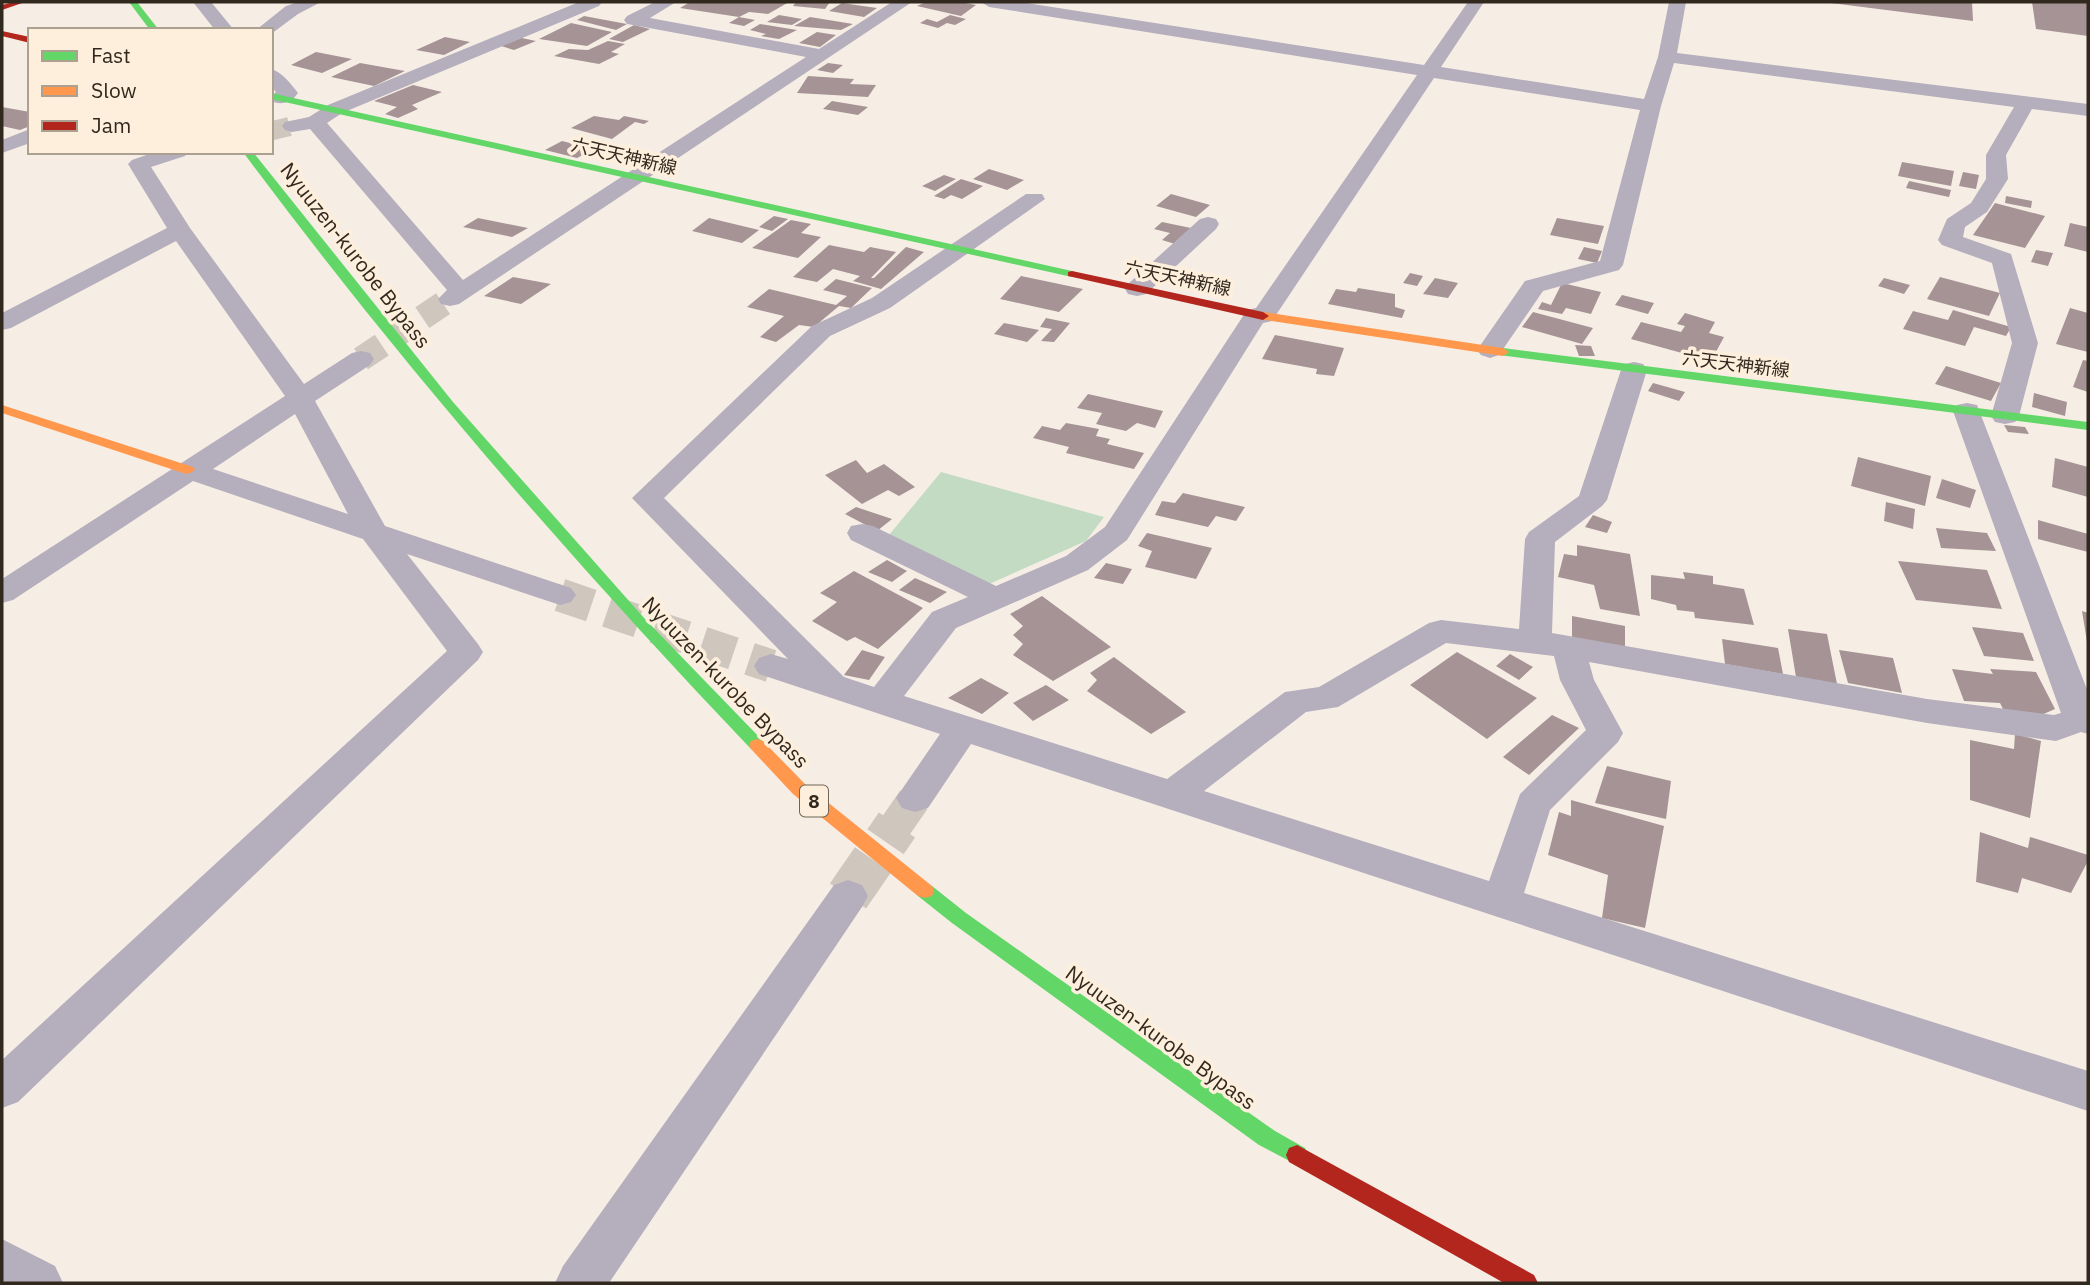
<svg xmlns="http://www.w3.org/2000/svg" width="2090" height="1285" viewBox="0 0 2090 1285" font-family="'IBM Plex Sans','Noto Sans JP',sans-serif">
<style>
.green{fill:#c4dbc3}
.building{fill:#a69395}
.lines{fill:none;stroke-linecap:round;stroke-linejoin:round}
.street-tunnel-far3{stroke:#cfc7bd;stroke-width:19;stroke-dasharray:19 10;stroke-linecap:butt}
.street-tunnel-far2{stroke:#cfc7bd;stroke-width:25;stroke-dasharray:25 12;stroke-linecap:butt}
.street-tunnel-far1{stroke:#cfc7bd;stroke-width:33;stroke-dasharray:33 17;stroke-linecap:butt}
.street-tunnel{stroke:#cfc7bd;stroke-width:44;stroke-dasharray:44 22;stroke-linecap:butt}
.street{fill:#b5aebc;fill-rule:evenodd}
.fast{fill:#63d668;fill-rule:evenodd}
.slow{fill:#ff974d;fill-rule:evenodd}
.jam{fill:#b3261e;fill-rule:evenodd}
.labels{text-anchor:middle;dominant-baseline:central;stroke-width:7;stroke-linejoin:round;paint-order:stroke}
.far-street-label{font-size:18px;fill:#32291e;stroke:#feefdd}
.shield{fill:#feefdd;stroke:#6f6457;stroke-width:2}
.shield-label{font-size:19px;font-weight:bold;fill:#32291e}
.street-label{font-size:21px;fill:#32291e;stroke:#feefdd}
</style>
<rect width="100%" height="100%" fill="#f6eee5"/>
<path class="green" d="M941,472L1104,517L1086,541L987,585L889,535Z"/>
<path class="building" d="M690,2H789L768,14L749,12L739,17L755,20L744,26L729,23L739,17L680,8Z
M796,2H830L825,9L793,6Z
M926,2H960L976,5L961,16L917,6Z
M1831,2H1972L1973,21L1831,3Z
M2032,2H2088V36L2036,29Z
M842,3L877,8L864,17L829,11Z
M779,15L802,19L792,25L767,22Z
M950,15L966,19L955,25L947,23L938,28L920,23L927,19L937,22Z
M584,16L627,24L616,30L577,20Z
M810,17L853,24L841,30L794,26Z
M571,23L612,32L587,46L539,39Z
M760,24L797,30L779,39L761,36L766,34L750,30Z
M634,25L650,29L623,42L609,39Z
M817,32L836,35L820,47L799,43Z
M445,37L470,42L444,55L416,50Z
M517,37L536,41L514,50L498,45Z
M608,41L625,44L611,52L619,54L599,64L554,56L569,49L588,50Z
M316,52L352,59L322,73L291,65Z
M360,63L405,71L374,86L331,77Z
M828,63L843,65L833,73L817,70Z
M808,76L854,79L850,84L876,85L868,97L797,93Z
M413,85L442,92L412,105L418,109L398,118L385,114L397,107L374,101Z
M832,101L868,107L858,115L823,109Z
M2,107L30,112V126L20,130L2,126Z
M594,116L619,120L624,116L649,121L644,124L635,122L612,139L571,128Z
M562,141L594,149L577,158L545,150Z
M1902,162L1954,171L1951,186L1898,176Z
M989,169L1024,180L1007,190L973,179Z
M1963,172L1979,175L1976,189L1959,186Z
M944,175L956,179L935,191L922,186Z
M961,179L983,186L962,199L951,195L944,199L934,196Z
M1909,181L1951,190L1949,197L1906,188Z
M1171,194L1210,205L1196,217L1156,206Z
M2006,196L2032,201L2031,208L2005,203Z
M1995,203L2045,216L2025,248L1973,235Z
M774,216L788,219L772,231L759,227Z
M478,218L528,228L512,237L463,227Z
M709,218L759,230L742,243L692,231Z
M1557,218L1604,226L1598,244L1550,235Z
M791,220L811,224L801,233L821,237L798,258L752,248Z
M1162,222L1191,228L1175,244L1162,240L1170,233L1154,229Z
M2070,223L2088,227V252L2064,246Z
M829,245L864,252L870,247L896,252L871,278H874L906,247L924,252L881,289L853,281L860,276L833,269L817,282L793,277Z
M1584,247L1602,251L1597,263L1578,259Z
M2036,250L2053,253L2048,266L2031,262Z
M1410,273L1423,276L1417,286L1403,283Z
M1021,276L1083,289L1059,312L1000,299Z
M513,277L551,284L521,304L484,296Z
M1940,277L2000,293L1989,316L1927,299Z
M1435,278L1458,283L1448,298L1423,294Z
M1884,278L1910,285L1904,294L1878,286Z
M836,279L872,288L851,308L839,306L814,327L799,325L776,342L760,337L784,316L747,307L769,289L836,305L847,296L823,290Z
M1562,283L1601,292L1591,314L1566,308L1562,314L1538,309L1542,302L1551,305Z
M1358,288L1395,294V307L1405,310L1402,318L1328,304L1336,289L1356,292Z
M1622,295L1654,303L1648,314L1615,305Z
M2070,308L2088,313V352L2056,344Z
M1953,310L2011,327L2006,336L1974,327L1965,346L1903,329L1913,311L1948,320Z
M1533,312L1593,328L1582,344L1522,327Z
M1685,313L1715,322L1709,333L1724,337L1711,361L1631,339L1641,322L1681,332L1685,326L1677,324Z
M1046,318L1070,323L1054,342L1041,341L1052,329L1040,327Z
M1004,323L1039,330L1027,342L994,334Z
M1275,335L1344,348L1334,376L1316,374L1317,369L1262,359Z
M1575,345L1591,346L1595,356H1579Z
M2083,360L2088,361V392L2073,387Z
M1946,366L2001,383L1991,401L1935,384Z
M1653,383L1685,392L1679,401L1648,391Z
M2034,393L2067,402L2065,416L2032,407Z
M1088,394L1163,411L1155,428L1137,423L1126,431L1096,424L1102,413L1077,408Z
M1066,423L1099,429L1096,436L1110,439L1107,444L1144,453L1134,469L1066,453L1069,447L1033,438L1042,426L1060,430Z
M2004,425L2025,427L2029,434L2008,432Z
M1858,457L1931,476L1925,506L1851,486Z
M2055,458L2088,467V497L2052,487Z
M856,460L867,473L884,464L915,487L899,496L888,490L862,504L825,475Z
M1942,479L1976,490L1970,508L1936,498Z
M1183,493L1245,507L1236,521L1216,516L1208,527L1155,515L1162,501L1175,503Z
M1886,502L1915,509L1913,529L1884,521Z
M856,507L892,519L877,531L845,514Z
M1593,515L1612,522L1607,533L1585,527Z
M2038,520L2088,534V552L2038,539Z
M1936,528L1987,533L1996,551L1941,548Z
M1147,533L1212,548L1196,579L1145,567L1152,551L1138,546Z
M1577,545L1630,554L1640,616L1600,609L1594,585L1558,577L1564,554L1577,556Z
M887,560L907,571L892,582L868,572Z
M1898,561L1987,570L2002,609L1916,600Z
M1106,563L1132,569L1123,584L1094,578Z
M854,571L923,608L878,649L855,637L847,641L812,621L837,602L820,593Z
M1683,572L1713,576V584L1744,589L1754,625L1695,618L1694,612L1677,610L1676,605L1651,599V575L1685,579Z
M915,578L947,592L930,603L899,590Z
M1042,596L1111,647L1053,681L1013,655L1023,644L1013,635L1023,626L1010,614Z
M2082,611L2088,613V642H2087Z
M1572,616L1625,626V649L1572,639Z
M1972,627L2023,633L2034,661L1984,656Z
M1788,629L1827,634L1837,684L1796,677Z
M1722,639L1778,648L1783,674L1725,664Z
M862,650L885,657L869,680L844,675Z
M1839,650L1893,658L1902,693L1848,683Z
M1457,652L1537,698L1487,739L1410,685Z
M1510,654L1533,667L1519,680L1496,666Z
M1114,657L1186,712L1151,734L1087,691L1097,680L1090,673Z
M1952,669L1993,674L1990,669L2036,672L2055,709L2039,716L2005,713L2000,703L1964,701Z
M981,678L1009,693L982,714L948,698Z
M1046,685L1069,700L1033,721L1013,703Z
M1552,715L1579,728L1529,775L1503,757Z
M2015,734L2041,741L2030,818L1970,800V740L2014,749Z
M1607,766L1671,781L1666,819L1595,803Z
M1571,800L1664,826L1645,928L1602,918L1608,875L1548,855L1559,812L1571,816Z
M1980,832L2028,848L2030,837L2088,855V861L2071,893L2022,878L2018,893L1976,882Z"/>
<g class="lines">
<path class="street-tunnel-far3" d="M271,131L292,126"/>
<path class="street-tunnel-far2" d="M361,359L450,299"/>
<path class="street-tunnel-far1" d="M560,595L771,666
M895,827L915,798"/>
<path class="street-tunnel" d="M848,896L897,825"/>
<path class="street" d="M193,2H211L234,30H215Z
M298,2H321L298,14L271,34V30H256L286,6Z
M579,2H602L599,6L342,113L327,123L463,280L806,57L633,25L627,24L624,20L627,16L655,2H676L650,18L819,49L892,2H912L459,304L450,306L441,304L438,299L447,290L310,129L292,132L285,130L282,126L285,122L309,117L328,105Z
M981,2H1020L1424,65L1468,2H1484L1441,67L1644,99L1658,57L1669,2H1686L1677,53L2088,104V116L2032,109L2006,155L2008,179L1987,212L1965,227L1963,237L2011,254L2038,343L2019,416L2015,422L2005,424L1995,422L1991,416L2012,343L1992,263L1942,245L1938,240L1947,219L1971,203L1986,179V155L2014,107L1674,63L1661,106L1623,265L1619,270L1543,291L1499,355L1490,358L1481,355L1477,350L1525,281L1600,261L1640,110L1434,78L1272,321L1263,323L1127,540L1088,570L956,628L904,696L1167,779L1285,692L1319,687L1429,623L1441,620L1519,629L1525,539L1529,532L1579,496L1621,370L1625,364L1634,362L1643,364L1647,370L1607,500L1602,506L1555,542L1552,633L1927,699L2054,715L2061,713L1953,411L1957,405L1967,403L1977,405L2088,692V734L2081,732L2056,741L1927,723L1589,662L1594,680L1623,733L1618,742L1550,810L1524,893L2088,1071V1111L971,744L928,808L915,812L902,808L896,798L940,734L759,674L754,666L759,658L771,654L788,659L632,498L812,326L872,298L1026,194H1042L1045,199L890,308L830,336L664,498L844,677L874,687L932,612L968,597L851,540L847,533L851,526L862,524L873,526L996,586L1066,556L1105,527L1247,310L1256,308L1417,75L989,7ZM1446,643L1554,656L1560,680L1586,730L1520,794L1489,881L1204,791L1306,712L1338,707Z
M271,69C282,72 291,84 298,93C292,102 283,105 273,102L271,97L276,92L271,86Z
M30,129V143L2,153V140Z
M155,152H188L185,156L151,167L190,228L304,384L352,353L361,351L370,353L374,359L370,365L315,401L385,526L571,588L576,595L571,602L560,605L407,554L478,644L483,652L478,660L18,1102L2,1108V1060L447,651L363,539L193,481L13,600L2,603V579L285,396L176,241L11,328L2,330V313L167,228L128,164L132,160ZM295,414L348,514L213,469Z
M1208,217L1216,219L1219,224L1216,229L1146,294L1137,296L1128,294L1125,289L1128,284L1200,219Z
M848,880L862,885L868,896L862,907L609,1283H555L563,1266L834,885Z
M2,1239L55,1266L63,1283H2Z"/>
<path class="fast" d="M129,2H137L159,30H150Z
M271,93L1072,271L1078,274L1072,277L271,99Z
M243,152H253L453,402L645,619L763,741L765,745L763,749H751C571,560 399,362 243,152Z
M1503,348L2088,422V430L1499,355V349Z
M925,884L932,886L966,913L1275,1131L1305,1148L1308,1155L1305,1162L1297,1165L1259,1145L952,923L918,896L916,891L918,886Z"/>
<path class="slow" d="M1263,312L1503,348L1509,352L1503,356L1259,319V313Z
M2,405L193,467L195,470L188,474L183,473L2,413Z
M757,739L763,741L805,784L932,886L934,891L932,896L925,898L918,896L793,794L751,749L749,745L751,741Z"/>
<path class="jam" d="M14,2H25L2,10V5Z
M2,31L30,37V43L2,36Z
M1072,271L1263,312L1269,316L1263,320L1068,276V272Z
M1297,1145L1534,1275L1538,1283H1504L1289,1162L1286,1155L1289,1148Z"/>
</g>
<g class="labels">
<g class="far-street-label">
<text transform="translate(624 156) rotate(13)">六天天神新線</text>
<text transform="translate(1178 278) rotate(12)">六天天神新線</text>
<text transform="translate(1736 364) rotate(7)">六天天神新線</text>
</g>
<rect class="shield" x="800" y="785.5" width="28" height="31" rx="5"/>
<g class="shield-label">
<text x="814" y="801">8</text>
</g>
<g class="street-label">
<text transform="translate(356 255) rotate(52)">Nyuuzen-kurobe Bypass</text>
<text transform="translate(726 682) rotate(46)">Nyuuzen-kurobe Bypass</text>
<text transform="translate(1161 1037) rotate(36)">Nyuuzen-kurobe Bypass</text>
</g>
</g>
<rect width="2090" height="1285" fill="none" stroke="#32291e" stroke-width="7"/>
<rect x="28" y="28" width="245" height="126" fill="#feefdd" stroke="#aca091" stroke-width="2"/>
<rect x="42" y="51" width="35" height="10" fill="#63d668" stroke="#aca091" stroke-width="2"/>
<text x="91" y="63" font-size="21" fill="#32291e">Fast</text>
<rect x="42" y="86" width="35" height="10" fill="#ff974d" stroke="#aca091" stroke-width="2"/>
<text x="91" y="98" font-size="21" fill="#32291e">Slow</text>
<rect x="42" y="121" width="35" height="10" fill="#b3261e" stroke="#aca091" stroke-width="2"/>
<text x="91" y="133" font-size="21" fill="#32291e">Jam</text>
</svg>
